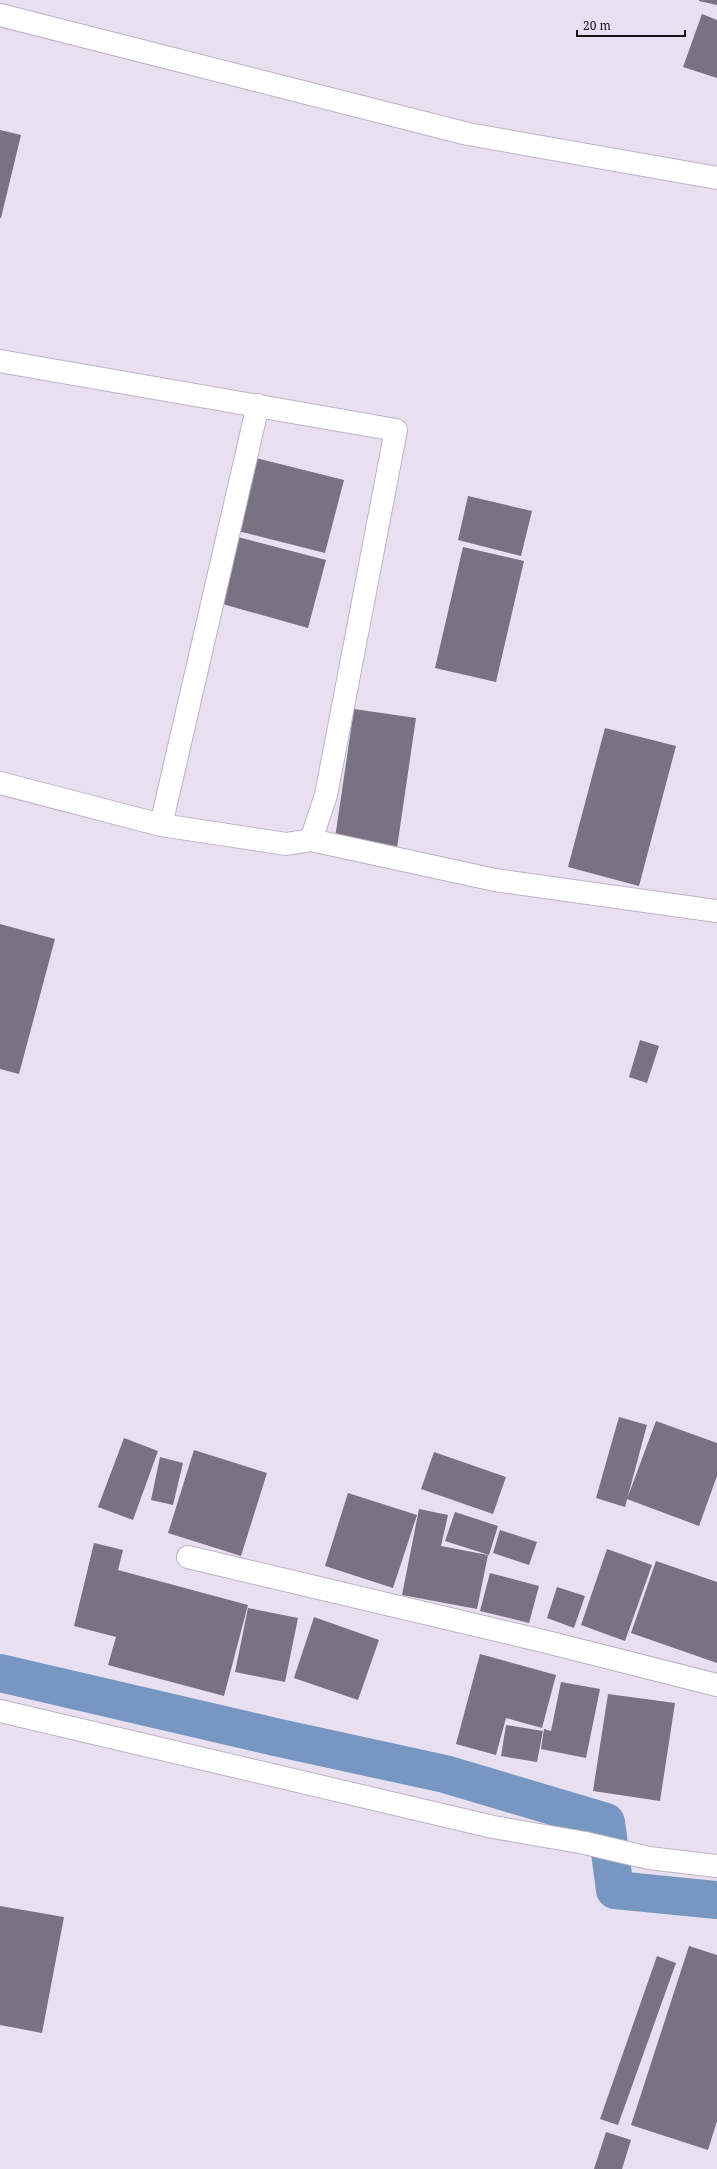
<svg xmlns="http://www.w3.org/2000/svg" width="717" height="2169" viewBox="0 0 717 2169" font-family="'Noto Serif',serif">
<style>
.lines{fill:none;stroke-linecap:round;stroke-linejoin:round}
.canal{stroke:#7796c1;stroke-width:38}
.building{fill:#797282}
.minor-casing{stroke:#bcb4c6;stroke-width:24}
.minor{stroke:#fff;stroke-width:22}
</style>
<rect width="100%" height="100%" fill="#e8dff1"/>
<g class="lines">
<path class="canal" d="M0,1673L275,1737L445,1774L606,1822L615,1890L717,1900"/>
</g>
<path class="building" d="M699,0H717V5L699,1Z
M702,14L717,20V78L683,67Z
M0,130L21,135L1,218H0Z
M256,458L344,480L325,553L238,531Z
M468,496L532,511L521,556L458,540Z
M238,537L326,560L308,628L219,603Z
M463,547L524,561L496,682L435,668Z
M354,709L416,718L397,848L335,838Z
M605,728L676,746L639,886L568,867Z
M0,924L55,939L19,1074L0,1069Z
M640,1040L659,1046L647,1083L629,1077Z
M619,1417L647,1425L625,1507L596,1498Z
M656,1421L717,1443V1476L699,1526L627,1499Z
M124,1438L158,1451L133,1520L98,1507Z
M194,1450L267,1473L241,1556L168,1533Z
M434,1452L506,1477L493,1514L421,1489Z
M160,1457L183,1463L173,1505L151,1500Z
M348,1493L417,1515L393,1588L325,1566Z
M419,1509L448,1515L441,1546L488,1555L477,1609L402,1595Z
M455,1512L498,1526L489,1555L445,1541Z
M500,1530L537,1542L529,1565L493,1553Z
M94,1543L123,1550L118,1570L248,1605L224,1696L108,1665L116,1637L74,1626Z
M607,1549L652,1565L625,1641L581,1625Z
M656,1561L717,1582V1663L631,1633Z
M490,1573L539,1586L529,1623L480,1611Z
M557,1587L585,1596L574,1628L547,1618Z
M248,1608L298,1618L285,1682L235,1672Z
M314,1617L379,1640L358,1700L294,1678Z
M480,1654L556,1675L542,1728L506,1718L496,1755L456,1744Z
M561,1682L600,1689L586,1758L541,1749L544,1729L551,1731Z
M608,1694L675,1703L660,1801L593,1791Z
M506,1725L543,1731L537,1762L501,1756Z
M0,1906L64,1917L42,2033L0,2025Z
M689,1946L717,1955V2121L708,2150L631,2125Z
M657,1956L676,1963L618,2125L600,2119Z
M606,2132L631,2140L622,2169H594Z"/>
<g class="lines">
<g class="minor-casing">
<path id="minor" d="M0,15L468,134L717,178
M0,361L396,430L326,795L311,840
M0,783L161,825L286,844L311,840L495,880L717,911
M161,825L258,405
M188,1557L547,1642L717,1685
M0,1711L493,1827L585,1843L649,1858L717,1866"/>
</g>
<use href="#minor" class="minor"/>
</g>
<path d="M577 30v6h108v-6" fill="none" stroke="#141117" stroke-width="2"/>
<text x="583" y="30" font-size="12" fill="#141117" stroke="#e8dff1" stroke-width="3" paint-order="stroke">20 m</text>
</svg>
